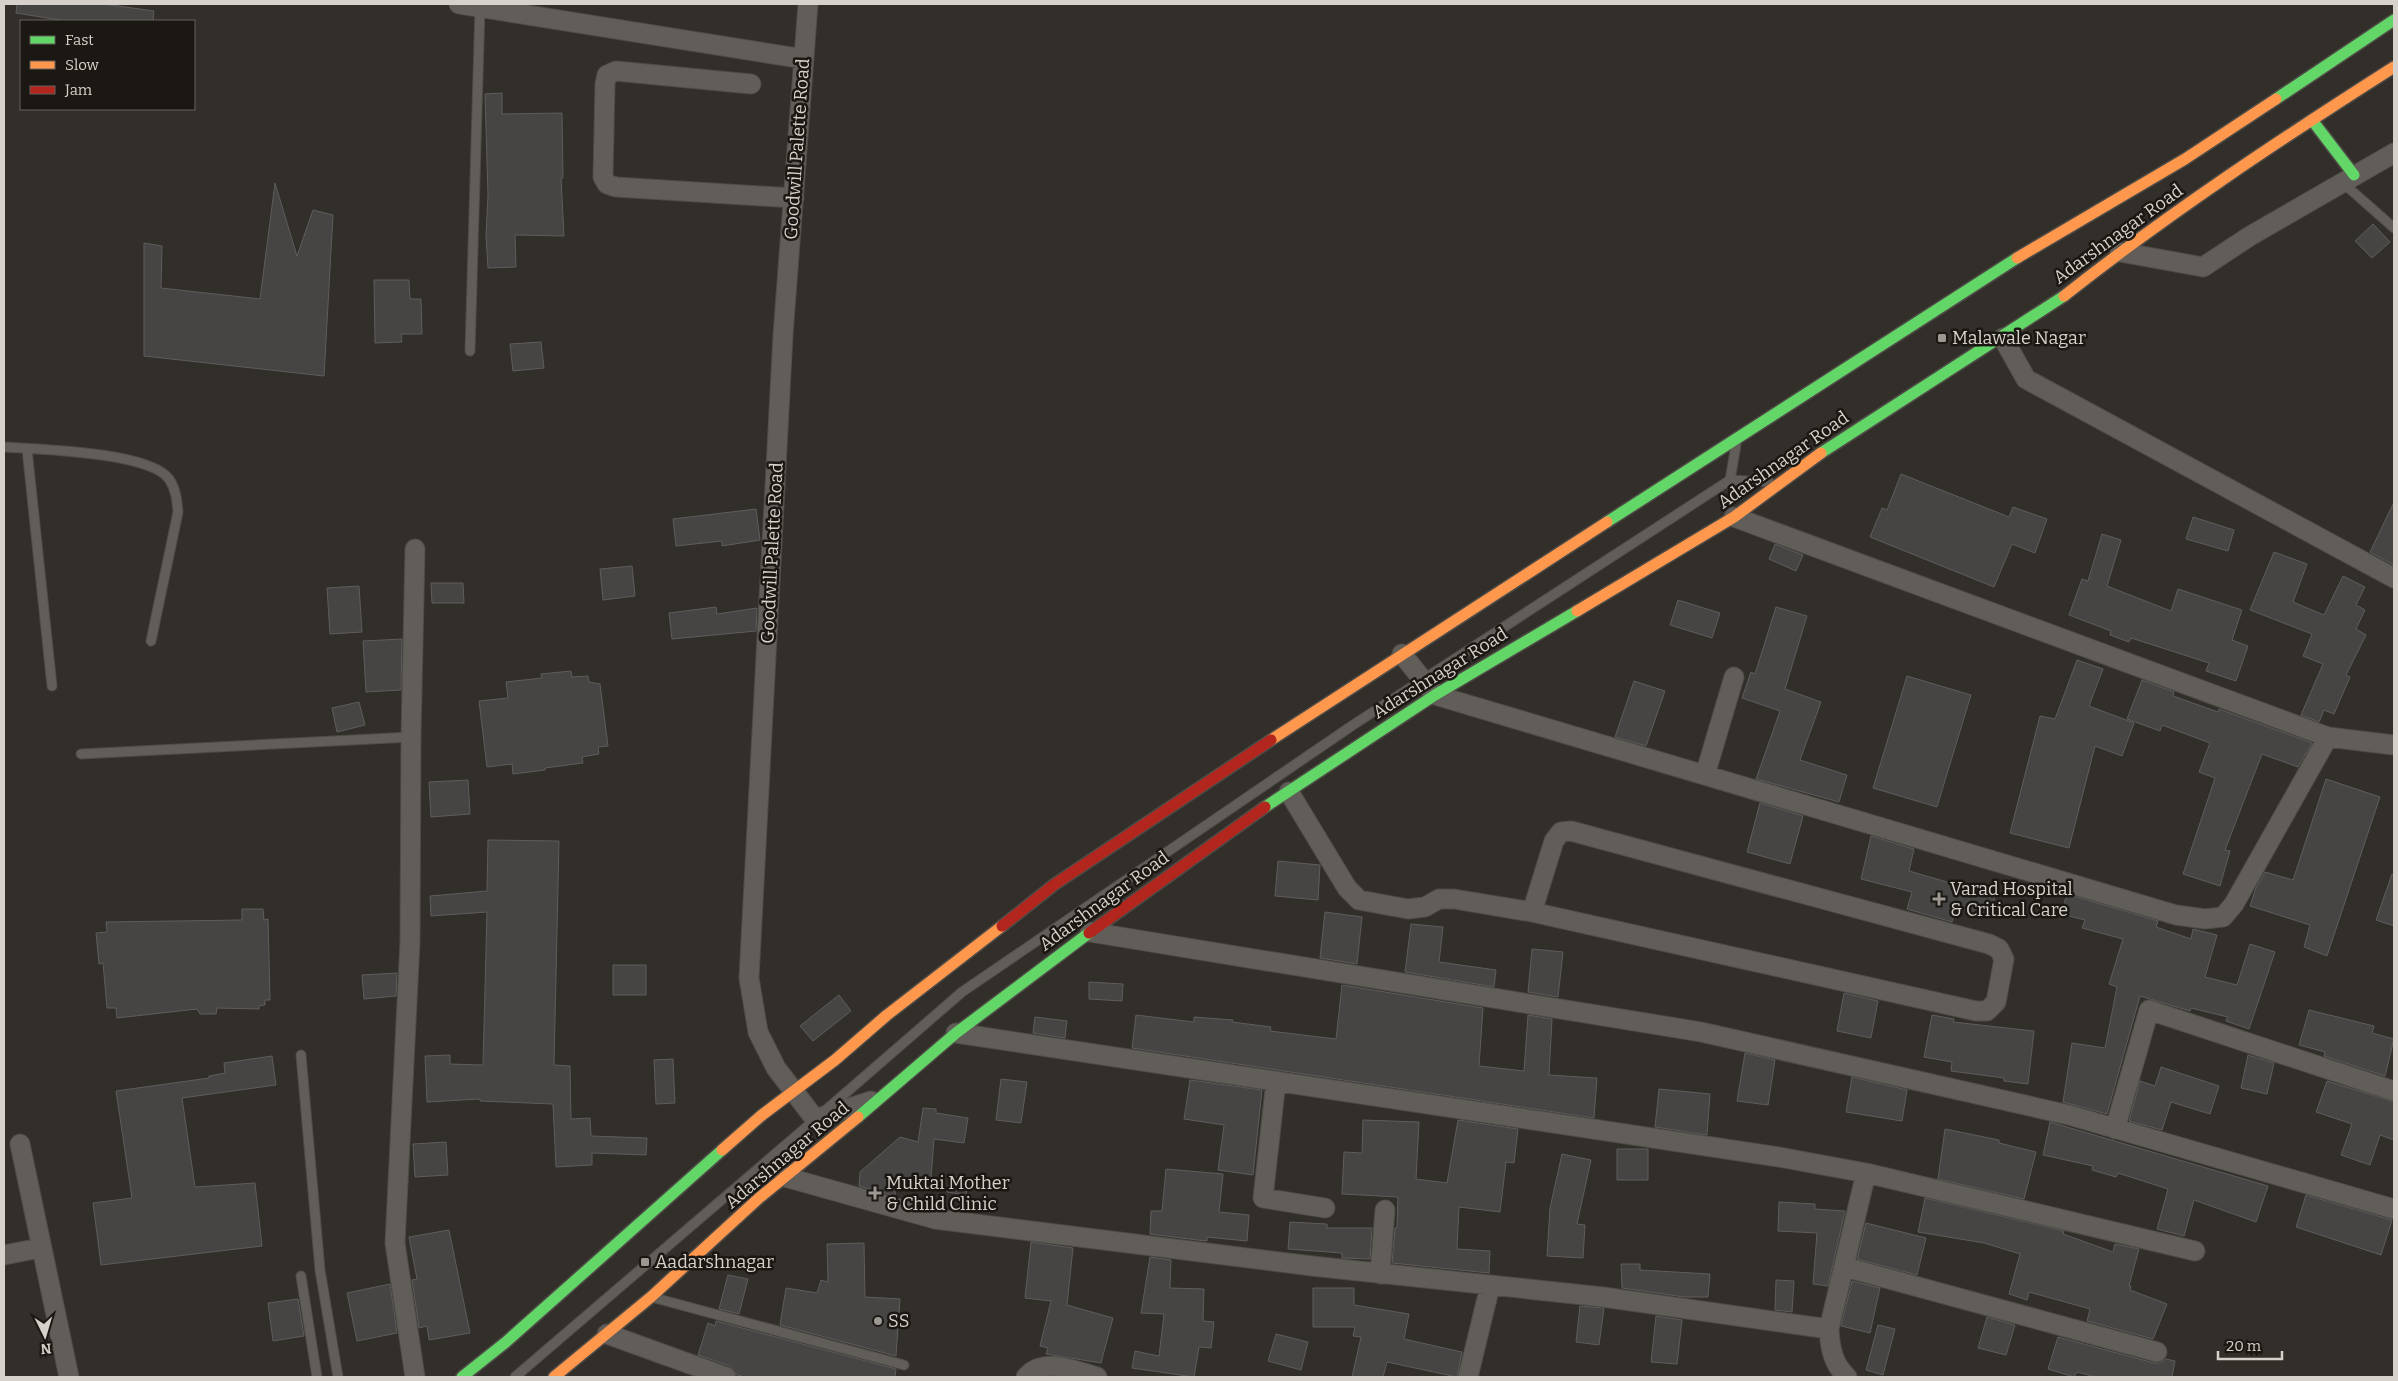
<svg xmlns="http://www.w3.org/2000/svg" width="2398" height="1381" viewBox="0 0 2398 1381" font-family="Bitter,serif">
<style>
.building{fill:#474544;stroke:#5f5c5d}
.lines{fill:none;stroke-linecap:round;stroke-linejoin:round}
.lane-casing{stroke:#4f4b47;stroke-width:11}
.street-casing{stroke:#4f4b47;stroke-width:21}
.fast-casing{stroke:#4f4b47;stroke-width:14}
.slow-casing{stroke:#4f4b47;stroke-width:14}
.jam-casing{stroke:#4f4b47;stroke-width:14}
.lane{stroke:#615e59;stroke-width:9}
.street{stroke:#615e59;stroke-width:19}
.fast{stroke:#63d668;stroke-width:11}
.slow{stroke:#ff974d;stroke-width:11}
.jam{stroke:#b3261e;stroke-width:11}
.poi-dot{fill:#9d9892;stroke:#1b1713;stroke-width:2}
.labels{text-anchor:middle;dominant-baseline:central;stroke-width:5;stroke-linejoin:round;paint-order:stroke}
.street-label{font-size:18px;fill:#d6d1cb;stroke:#1b1713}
.poi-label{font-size:18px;fill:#d6d1cb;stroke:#1b1713;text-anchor:start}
</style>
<rect width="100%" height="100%" fill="#322e29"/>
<path class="building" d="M17,4H104L154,11L153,21H66L16,13Z
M502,93V114L562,113L563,178H561L564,236L515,235L516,267L488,268L486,235L488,195L485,94Z
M275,183L297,256L313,210L333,215L324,376L144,356V243L162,246L161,288L260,299Z
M2373,224L2390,242L2372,258L2355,241Z
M374,280H409L410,299H421L422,334H401L402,342L375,343Z
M541,342L544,368L513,371L510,344Z
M1901,474L2009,517L2013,507L2047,519L2035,553L2012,544L1994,587L1870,537L1882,508L1887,510Z
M2394,502V565L2370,552Z
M756,509L760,540L722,546V541L676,546L673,519Z
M2193,517L2234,530L2228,551L2186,539Z
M2102,534L2121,540L2107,586L2171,611L2178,589L2242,610L2232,640L2248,646L2236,681L2206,671L2209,663L2131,638L2129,642L2110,635L2111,631L2069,615L2082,579L2088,581Z
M1775,544L1803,555L1796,571L1769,559Z
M2274,552L2307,564L2293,602L2324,615L2343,576L2365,587L2356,605L2365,610L2356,629L2366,635L2346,675L2350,677L2334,714L2324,710L2319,722L2301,715L2323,664L2303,656L2312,634L2250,610Z
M632,566L635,596L603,600L600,569Z
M431,583H463L464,603H432Z
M359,586L362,632L330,634L327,588Z
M1678,600L1720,613L1712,638L1670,625Z
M716,607L717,614L757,608L756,631L672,639L669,613Z
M1776,607L1807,616L1785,689L1821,702L1800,760L1847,775L1839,802L1756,779L1780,711L1742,698L1751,672L1755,674Z
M402,639L401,690L366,692L363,641Z
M2077,660L2103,669L2089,706L2134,723L2122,756L2095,746L2069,848L2010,833L2040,716L2055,719Z
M571,671L572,677L588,676L589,682L600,684L608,746L598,747L599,754L582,757L583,763L545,768V770L513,774L512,764L487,767L479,701L508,698L506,682L542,678L541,674Z
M1907,676L1971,695L1937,807L1873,788Z
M2142,680L2174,692L2173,696L2218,712L2219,709L2312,743L2298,767L2262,754L2225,850L2230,851L2220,886L2183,874L2215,778L2199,772L2210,743L2162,725L2160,731L2127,719Z
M1634,681L1665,691L1646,746L1615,737Z
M359,702L365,725L337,732L332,708Z
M2326,779L2380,797L2327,956L2304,947L2310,925L2250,906L2256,888L2265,872L2293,880Z
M468,780L470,814L431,817L429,782Z
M1760,803L1803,816L1790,864L1747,852Z
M1871,836L1914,849L1909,871L1995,896L1990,917L1956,908L1952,922L1907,909L1912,892L1861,879Z
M488,840L559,841L554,1065L570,1066L571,1119L590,1118L591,1136L647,1138L646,1155L592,1153V1165L556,1167L553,1104L480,1101V1099L427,1102L425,1056L450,1055V1064L483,1065L487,912L431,916L430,896L487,891Z
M1278,861L1320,865L1318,900L1275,896Z
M2392,874L2394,875V926L2376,920Z
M2067,894L2158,921L2156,927L2191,939L2193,929L2217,935L2205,977L2237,985L2250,944L2275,952L2249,1029L2226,1021L2228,1017L2191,1008L2190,1011L2140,996L2107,1114L2063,1102L2072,1043L2105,1048L2117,987L2109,984L2123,939L2082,928L2085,920L2061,914Z
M242,909H263L264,920L268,919L270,1000H265V1005L259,1006V1009L217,1008L216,1014H200L197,1009L117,1018L116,1008H107L103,963L99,964L96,933L107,932L106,922L242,920Z
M1325,912L1362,917L1357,964L1320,958Z
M1411,924L1443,927L1439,962L1496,970L1494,987L1405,972Z
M1532,949L1563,952L1558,997L1528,992Z
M613,965H646V995H613Z
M397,973L396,996L364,999L362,975Z
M1089,982L1123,984L1122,1001L1089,999Z
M1342,985L1483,1008L1479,1066L1524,1071L1528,1015L1552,1019L1549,1075L1597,1078L1594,1118L1132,1048L1136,1015L1194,1022V1017L1233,1020L1232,1022L1271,1027L1270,1031L1336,1039Z
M1844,993L1878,1001L1871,1038L1837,1031Z
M839,995L851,1011L813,1041L800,1026Z
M2309,1010L2374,1026L2372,1033L2394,1039L2385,1076L2324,1056L2325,1052L2299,1045Z
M1932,1015L1954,1019L1953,1022L2034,1031L2028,1084L2004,1081V1078L1951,1071L1952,1062L1924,1057Z
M1035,1017L1067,1021L1065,1038L1033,1033Z
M1745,1053L1775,1060L1768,1105L1737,1101Z
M2248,1055L2274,1063L2267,1094L2241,1088Z
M272,1056L276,1085L182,1098L195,1187L255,1183L262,1246L101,1265L93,1203L132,1198L116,1091L209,1078V1076L225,1073L224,1063Z
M673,1059L675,1103L656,1104L654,1060Z
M2161,1067L2219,1086L2210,1114L2171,1102L2162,1130L2129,1121L2140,1081L2155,1086Z
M1852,1077L1907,1090L1902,1121L1846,1112Z
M1001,1079L1027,1082L1021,1123L996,1120Z
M1190,1080L1262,1090L1253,1175L1218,1170L1224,1125L1184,1119Z
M2327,1081L2394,1102V1140L2380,1135L2370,1165L2341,1155L2352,1124L2316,1112Z
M1659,1089L1710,1094L1707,1135L1655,1127Z
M923,1108L936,1109V1113L968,1118L964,1143L934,1139L931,1178L896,1176L895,1196L859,1186L860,1172L900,1137L918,1142Z
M1363,1120L1419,1122L1416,1179L1447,1183L1458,1120L1518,1129L1514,1163L1506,1162L1500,1212L1459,1207L1457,1249L1490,1251L1489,1273L1392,1263L1395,1228H1397L1398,1197L1342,1194L1344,1152L1362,1153Z
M2050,1122L2268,1186L2256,1222L2194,1200L2184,1236L2157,1229L2168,1189L2118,1173L2116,1177L2092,1170L2093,1166L2043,1155Z
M1945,1129L1999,1140V1143L2036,1152L2024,1199L1938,1179Z
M446,1142L448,1175L415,1177L413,1144Z
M1617,1149H1648V1180H1617Z
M1562,1154L1591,1160L1577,1224L1585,1225L1583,1258L1547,1256L1550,1208Z
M1166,1169L1223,1174L1219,1212L1249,1215L1247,1241L1207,1237V1241L1197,1240L1150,1234L1151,1211H1162Z
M950,1176L968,1179L966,1195L947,1192Z
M2306,1195L2392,1220L2381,1255L2296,1227Z
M1925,1198L2064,1231L2063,1234L2113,1252L2115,1244L2139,1249L2129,1286H2131L2130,1290L2167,1304L2153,1339L2087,1321L2090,1309L2029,1292L2027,1300L2009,1294L2020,1254L1984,1243L1918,1232Z
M1779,1202L1815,1204V1209L1845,1211L1828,1286L1813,1284L1817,1233L1778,1231Z
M1290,1222L1327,1224V1228H1372L1370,1259L1342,1258V1253L1288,1249Z
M1866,1223L1926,1238L1917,1275L1857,1259Z
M449,1230L470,1333L429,1340L427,1326L419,1328L412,1280L417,1279L409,1237Z
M1031,1242L1073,1248L1067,1305L1113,1318L1101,1363L1046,1354L1048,1348L1040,1346L1051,1301L1025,1298Z
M864,1243L865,1297L900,1299L896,1356L780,1325L786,1288L817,1293L821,1280L828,1282L827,1244Z
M1150,1257L1171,1260L1170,1288L1204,1289L1203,1321L1214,1322L1211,1348L1199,1347L1194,1377L1132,1368L1135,1351L1159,1356L1164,1314L1141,1313Z
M1621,1264H1640V1270L1710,1274L1708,1297H1684L1622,1288Z
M728,1275L748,1279L739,1314L719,1309Z
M1776,1280L1794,1281L1792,1312L1775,1310Z
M1852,1281L1880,1288L1870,1333L1841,1326Z
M390,1284L397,1333L357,1341L347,1293Z
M1313,1288H1354V1305L1409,1314L1404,1339L1462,1352L1457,1377L1387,1362L1383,1377H1352L1361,1337L1353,1336L1355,1327H1313Z
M298,1299L304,1336L273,1341L268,1303Z
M1580,1306L1604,1308L1599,1345L1576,1342Z
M1656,1316L1682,1320L1677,1364L1651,1362Z
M1987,1317L2015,1325L2006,1355L1978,1348Z
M716,1321L896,1369L895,1377H745L737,1375L730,1366L698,1355L708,1323L715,1326Z
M1878,1325L1895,1329L1883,1375L1866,1370Z
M1276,1334L1308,1342L1301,1370L1268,1361Z
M2058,1337L2154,1363H2160L2166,1359L2175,1361L2172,1377H2096L2077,1372L2074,1377L2048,1369Z"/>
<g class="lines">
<g class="lane-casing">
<path id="lane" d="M2343,183L2394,228
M470,351L480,7
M4,447C37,449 150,452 169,479C176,489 177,501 178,512L151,641
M27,449L52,686
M1730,480L1736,445
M81,754L411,737
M301,1055L320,1270L338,1377
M826,1110L962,992L1353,725L1730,480L1769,482
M301,1276L317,1377
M655,1298L904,1365
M515,1377L816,1119"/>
</g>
<g class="street-casing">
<path id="street" d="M459,4L804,59
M808,4L783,335L749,978L758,1032L776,1068L815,1119L871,1101
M751,84L616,71L607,75L605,84L603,177L607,184L616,187L794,198
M2120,252L2203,267L2250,236L2394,153
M2003,338L2026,379L2394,578
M1734,517L2328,737L2394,745
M415,549L411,737L410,942L395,1243L415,1377
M1402,654L1435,695L2176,915L2205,919L2223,917L2234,904L2328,737
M1705,775L1734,677
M1289,792L1347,888L1359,900L1408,909L1425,907L1439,899H1454L1532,912L1554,841L1561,832L1571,831L1989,944L1999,949L2004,959L1996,1002L1987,1011H1976L1532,912
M1090,932L1701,1032L2069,1115L2394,1209
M956,1033L1779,1157L1866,1173L2195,1251
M1276,1081L1263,1198L1325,1208
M2115,1129L2149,1010L2394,1091
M20,1144L69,1377
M785,1177L935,1219L1312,1266L1603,1297L1829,1329
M4,1255L40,1248
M1845,1267L2157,1352
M1380,1274L1385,1210
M607,1334L726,1377
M1026,1377C1044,1356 1075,1371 1097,1377
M1468,1377L1490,1286
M1847,1377C1833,1364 1830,1348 1829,1329L1866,1173"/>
</g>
<g class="fast-casing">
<path id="fast" d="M2276,99L2394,20
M2312,120L2354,175
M1821,453L2064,296
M1607,522L2017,258
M1265,807L1435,695L1577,611
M858,1117L956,1033L1089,933
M462,1377L506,1342L722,1150"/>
</g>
<g class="slow-casing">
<path id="slow" d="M2017,258L2185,159L2276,99
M2064,296C2169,213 2281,139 2394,67
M1577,611L1734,517L1821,453
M1271,740L1607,522
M722,1150L762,1115L835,1060L887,1015L1002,926
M554,1377L651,1297L759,1198L858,1117"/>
</g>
<g class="jam-casing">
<path id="jam" d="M1002,926L1055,884L1271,740
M1089,933L1265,807"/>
</g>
<use href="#lane" class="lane"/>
<use href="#street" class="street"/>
<use href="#fast" class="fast"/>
<use href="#slow" class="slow"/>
<use href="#jam" class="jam"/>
</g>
<g class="poi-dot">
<rect x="1937" y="333" width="10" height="10" rx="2.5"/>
<path d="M1936.5 891.5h5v5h5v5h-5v5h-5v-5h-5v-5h5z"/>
<path d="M872.5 1185.5h5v5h5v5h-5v5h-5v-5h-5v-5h5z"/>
<rect x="640" y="1257" width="10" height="10" rx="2.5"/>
<circle cx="878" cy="1321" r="5"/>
</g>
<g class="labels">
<g class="street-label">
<text transform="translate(797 149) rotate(-86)">Goodwill Palette Road</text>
<text transform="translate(2118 234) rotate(-36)">Adarshnagar Road</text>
<text transform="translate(1783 460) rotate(-35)">Adarshnagar Road</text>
<text transform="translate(772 553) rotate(-87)">Goodwill Palette Road</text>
<text transform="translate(1440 673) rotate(-32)">Adarshnagar Road</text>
<text transform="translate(1104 901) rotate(-36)">Adarshnagar Road</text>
<text transform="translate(787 1155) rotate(-40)">Adarshnagar Road</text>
</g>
<g class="poi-label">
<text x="1952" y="338">Malawale Nagar</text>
<text x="1950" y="889">Varad Hospital<tspan x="1950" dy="21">&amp; Critical Care</tspan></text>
<text x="886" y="1183">Muktai Mother<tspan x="886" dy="21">&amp; Child Clinic</tspan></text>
<text x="655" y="1262">Aadarshnagar</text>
<text x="888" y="1321">SS</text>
</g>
</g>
<rect width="2398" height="1381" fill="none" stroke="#d6d1cb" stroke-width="10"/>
<rect x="20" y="20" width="175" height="90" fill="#1b1713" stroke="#66615d"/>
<rect x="30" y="36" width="25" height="8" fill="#63d668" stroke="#66615d"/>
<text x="65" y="45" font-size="15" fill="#d6d1cb">Fast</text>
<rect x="30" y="61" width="25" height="8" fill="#ff974d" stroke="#66615d"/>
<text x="65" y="70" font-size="15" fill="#d6d1cb">Slow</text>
<rect x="30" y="86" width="25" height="8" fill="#b3261e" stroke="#66615d"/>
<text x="65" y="95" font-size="15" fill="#d6d1cb">Jam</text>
<g transform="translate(45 1336) rotate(175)" stroke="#1b1713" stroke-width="4" paint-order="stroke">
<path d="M0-4L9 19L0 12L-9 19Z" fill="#d6d1cb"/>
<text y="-8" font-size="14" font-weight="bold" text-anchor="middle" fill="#d6d1cb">N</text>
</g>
<path d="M2218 1351v8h64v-8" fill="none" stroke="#d6d1cb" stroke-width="2.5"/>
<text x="2226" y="1351" font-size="15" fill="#d6d1cb" stroke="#1b1713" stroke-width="4" paint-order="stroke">20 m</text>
</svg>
